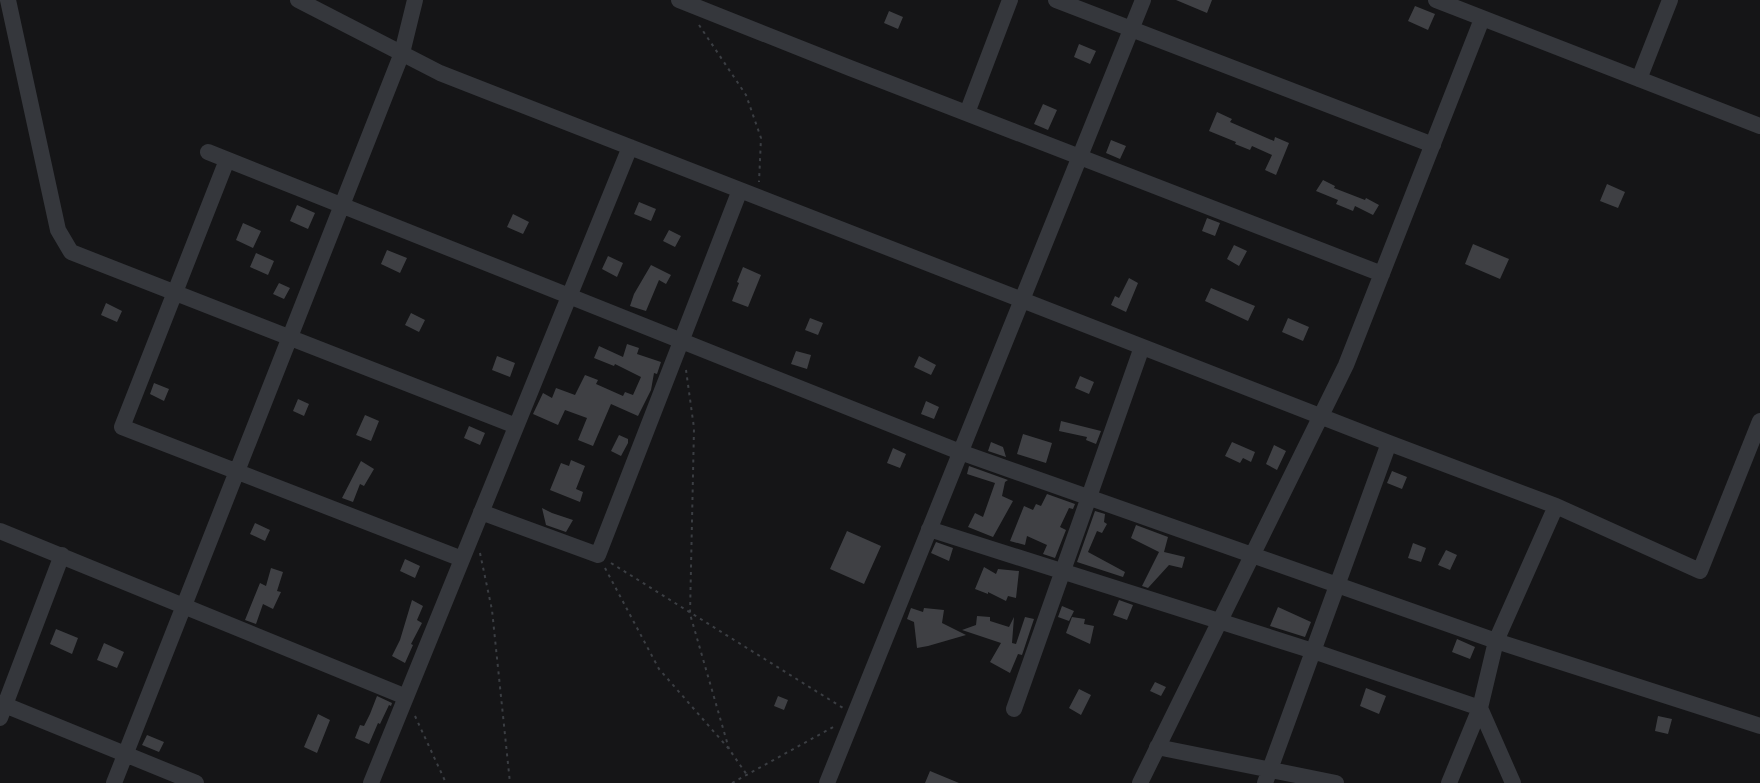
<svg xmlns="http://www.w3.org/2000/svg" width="1760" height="783" viewBox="0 0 1760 783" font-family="'Nunito Sans',sans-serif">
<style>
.building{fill:#3f4044}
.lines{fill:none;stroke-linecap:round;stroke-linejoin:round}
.path{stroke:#3b3e43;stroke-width:2;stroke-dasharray:3 4.5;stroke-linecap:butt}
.minor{stroke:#35373c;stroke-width:16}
</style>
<rect width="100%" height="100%" fill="#151517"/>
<path class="building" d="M1176,0H1212L1207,13Z
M1415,6L1435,14L1428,30L1408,21Z
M889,11L903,17L898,29L884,23Z
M1079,44L1096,51L1090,64L1074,57Z
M1043,104L1057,110L1048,130L1034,124Z
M1217,112L1232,119L1230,122L1274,141L1275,137L1289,143L1276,175L1265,170L1272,155L1252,146L1250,150L1235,144L1236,142L1209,131Z
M1111,140L1126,146L1120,159L1106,153Z
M1323,180L1335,186L1334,188L1365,200L1366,198L1379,205L1373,215L1355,206L1353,211L1336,204L1338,200L1316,191Z
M1607,184L1625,192L1618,208L1600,201Z
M639,202L656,209L651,221L634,214Z
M297,205L315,213L308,229L290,221Z
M513,214L529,222L523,234L507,227Z
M1207,218L1220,223L1215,236L1202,231Z
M243,223L261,231L253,248L236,240Z
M669,230L681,236L675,247L663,241Z
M1473,244L1509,259L1500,279L1465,264Z
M1234,245L1247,251L1239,266L1227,259Z
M387,250L407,258L400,273L381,264Z
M256,253L274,261L268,275L250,267Z
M608,256L623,263L617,277L602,269Z
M651,265L671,275L666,284L659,280L646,311L630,306L634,294Z
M743,267L761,275L748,307L732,301L739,283L737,282Z
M1129,278L1138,283L1126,312L1111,305L1115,296L1119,298Z
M279,283L290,288L284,299L273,294Z
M1211,288L1255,306L1248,321L1205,301Z
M106,303L122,311L117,322L101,315Z
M411,313L425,320L419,332L405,325Z
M810,318L823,323L818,335L805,330Z
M1288,318L1309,327L1303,341L1282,332Z
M627,344L639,348L637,354L661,362L657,374L654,373L651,390L638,416L611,404L593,446L578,440L587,418L565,410L558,425L533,414L543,393L552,398L556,388L575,395L585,375L598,380L596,384L623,396L625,392L633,395L641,377L615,364L614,366L594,358L599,346L623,357Z
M796,351L811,355L807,369L791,364Z
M497,356L515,363L510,377L492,370Z
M919,356L936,365L931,375L914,367Z
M1080,376L1094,382L1089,394L1075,388Z
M154,383L169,389L164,401L150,394Z
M298,399L309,404L304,416L293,411Z
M926,401L939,407L934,419L921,414Z
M365,415L379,421L371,441L356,435Z
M1061,421L1101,431L1096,444L1086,440L1087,437L1059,431Z
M469,426L485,433L480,445L464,438Z
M1023,434L1052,443L1046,463L1017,454Z
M619,435L628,439V443L621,456L611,451Z
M991,442L1003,447L1006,457L988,451Z
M1232,442L1255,452L1251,462L1243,458L1240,463L1225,456Z
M1274,445L1286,451L1277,470L1266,464Z
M893,448L906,454L900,468L887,463Z
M571,460L585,466L576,489L583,492L580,502L550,490L561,463L569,466Z
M361,461L374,469L364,486L360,484L353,502L342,498Z
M969,466L1008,480L1005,482L1002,496L1013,501L993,537L968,527L975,513L983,517L995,483L967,474Z
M1392,471L1407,477L1402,489L1387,483Z
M1047,494L1075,504L1073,509L1069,508L1060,527L1066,530L1055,558L1043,554L1047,545L1027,536L1025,545L1010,541L1024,506L1033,510L1036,504L1041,506Z
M542,508L552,513L573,520L566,532L546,525Z
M1095,511L1105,514L1104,522L1107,524L1102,533L1097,531L1088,552L1125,572L1123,577L1077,562Z
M255,523L270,530L265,541L250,534Z
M1136,525L1168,537L1164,552L1185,557L1182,568L1169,565L1148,588L1142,586L1159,552L1131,538Z
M847,531L881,546L864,584L830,569Z
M936,542L953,548L949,561L931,553Z
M1413,543L1426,548L1421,562L1408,558Z
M1446,550L1457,555L1450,570L1438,565Z
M405,559L420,566L415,578L400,571Z
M984,567L996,574L998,569L1019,571L1016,598L1008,596L1006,601L988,592V594L975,589Z
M271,568L283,572L277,591L281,592L273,609L263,604L256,624L245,620L260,583L266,586Z
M412,600L423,606L417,620L422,623L411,644L413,645L405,663L392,656L400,640Z
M1119,600L1133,605L1127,620L1113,615Z
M1062,606L1074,611L1069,621L1058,617Z
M1278,607L1311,622L1305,637L1270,626Z
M911,608L923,612L924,608L944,610L942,623L966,635L928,646L917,648L914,622L907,619Z
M977,616L990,617V621L1009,627L1014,617L1012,643L1016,644L1025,617L1034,619L1022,655L1018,654L1010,673L990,662L1001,643L962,630L976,625Z
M1072,617L1085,619L1084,624L1094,626L1090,644L1066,633Z
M56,629L78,638L72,654L50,644Z
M1457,639L1475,647L1470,659L1452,652Z
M104,643L124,652L117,668L97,660Z
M1155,682L1166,687L1161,696L1150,691Z
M1366,688L1386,696L1379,714L1360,706Z
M1079,689L1091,695L1081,715L1069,708Z
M377,696L392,703L391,706L389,705L380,724L378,723L369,744L355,738L360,725L364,726L370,714Z
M778,696L788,700L784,710L774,706Z
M318,714L330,720L317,753L304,747Z
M1658,716L1672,719L1668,734L1655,731Z
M147,735L164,742L159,752L142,745Z
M930,771L959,783H925Z"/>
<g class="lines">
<path class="path" d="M699,25L746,95L761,138L759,182
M686,370L694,428L690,614L729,749
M480,553L492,610L510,783
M611,563L843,708
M605,568L659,669L729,749L747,775
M415,716L446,783
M732,783L835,726"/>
<path class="minor" d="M8,0L58,230L71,252L516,426
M298,0L440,73L1389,443L1556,506L1700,571L1760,421
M679,0L850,68L1382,274
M1056,0L1433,145
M1436,0L1760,126
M1639,79L1670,0
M967,113L1010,0
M208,152L960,452L1496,641L1760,726
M227,160L122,427L462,559
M481,512L598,555L740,190
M929,529L1313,651L1480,708L1513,783
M0,531L406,697
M0,703L196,783
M1014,709L1142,347
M0,718L62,555
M1157,747L1336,783
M114,783L402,53L415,0
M371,783L630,147
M827,783L1143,0
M1140,783L1346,365L1482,19
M1265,783L1389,443
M1449,783L1480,708L1496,641L1556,506"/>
</g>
</svg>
